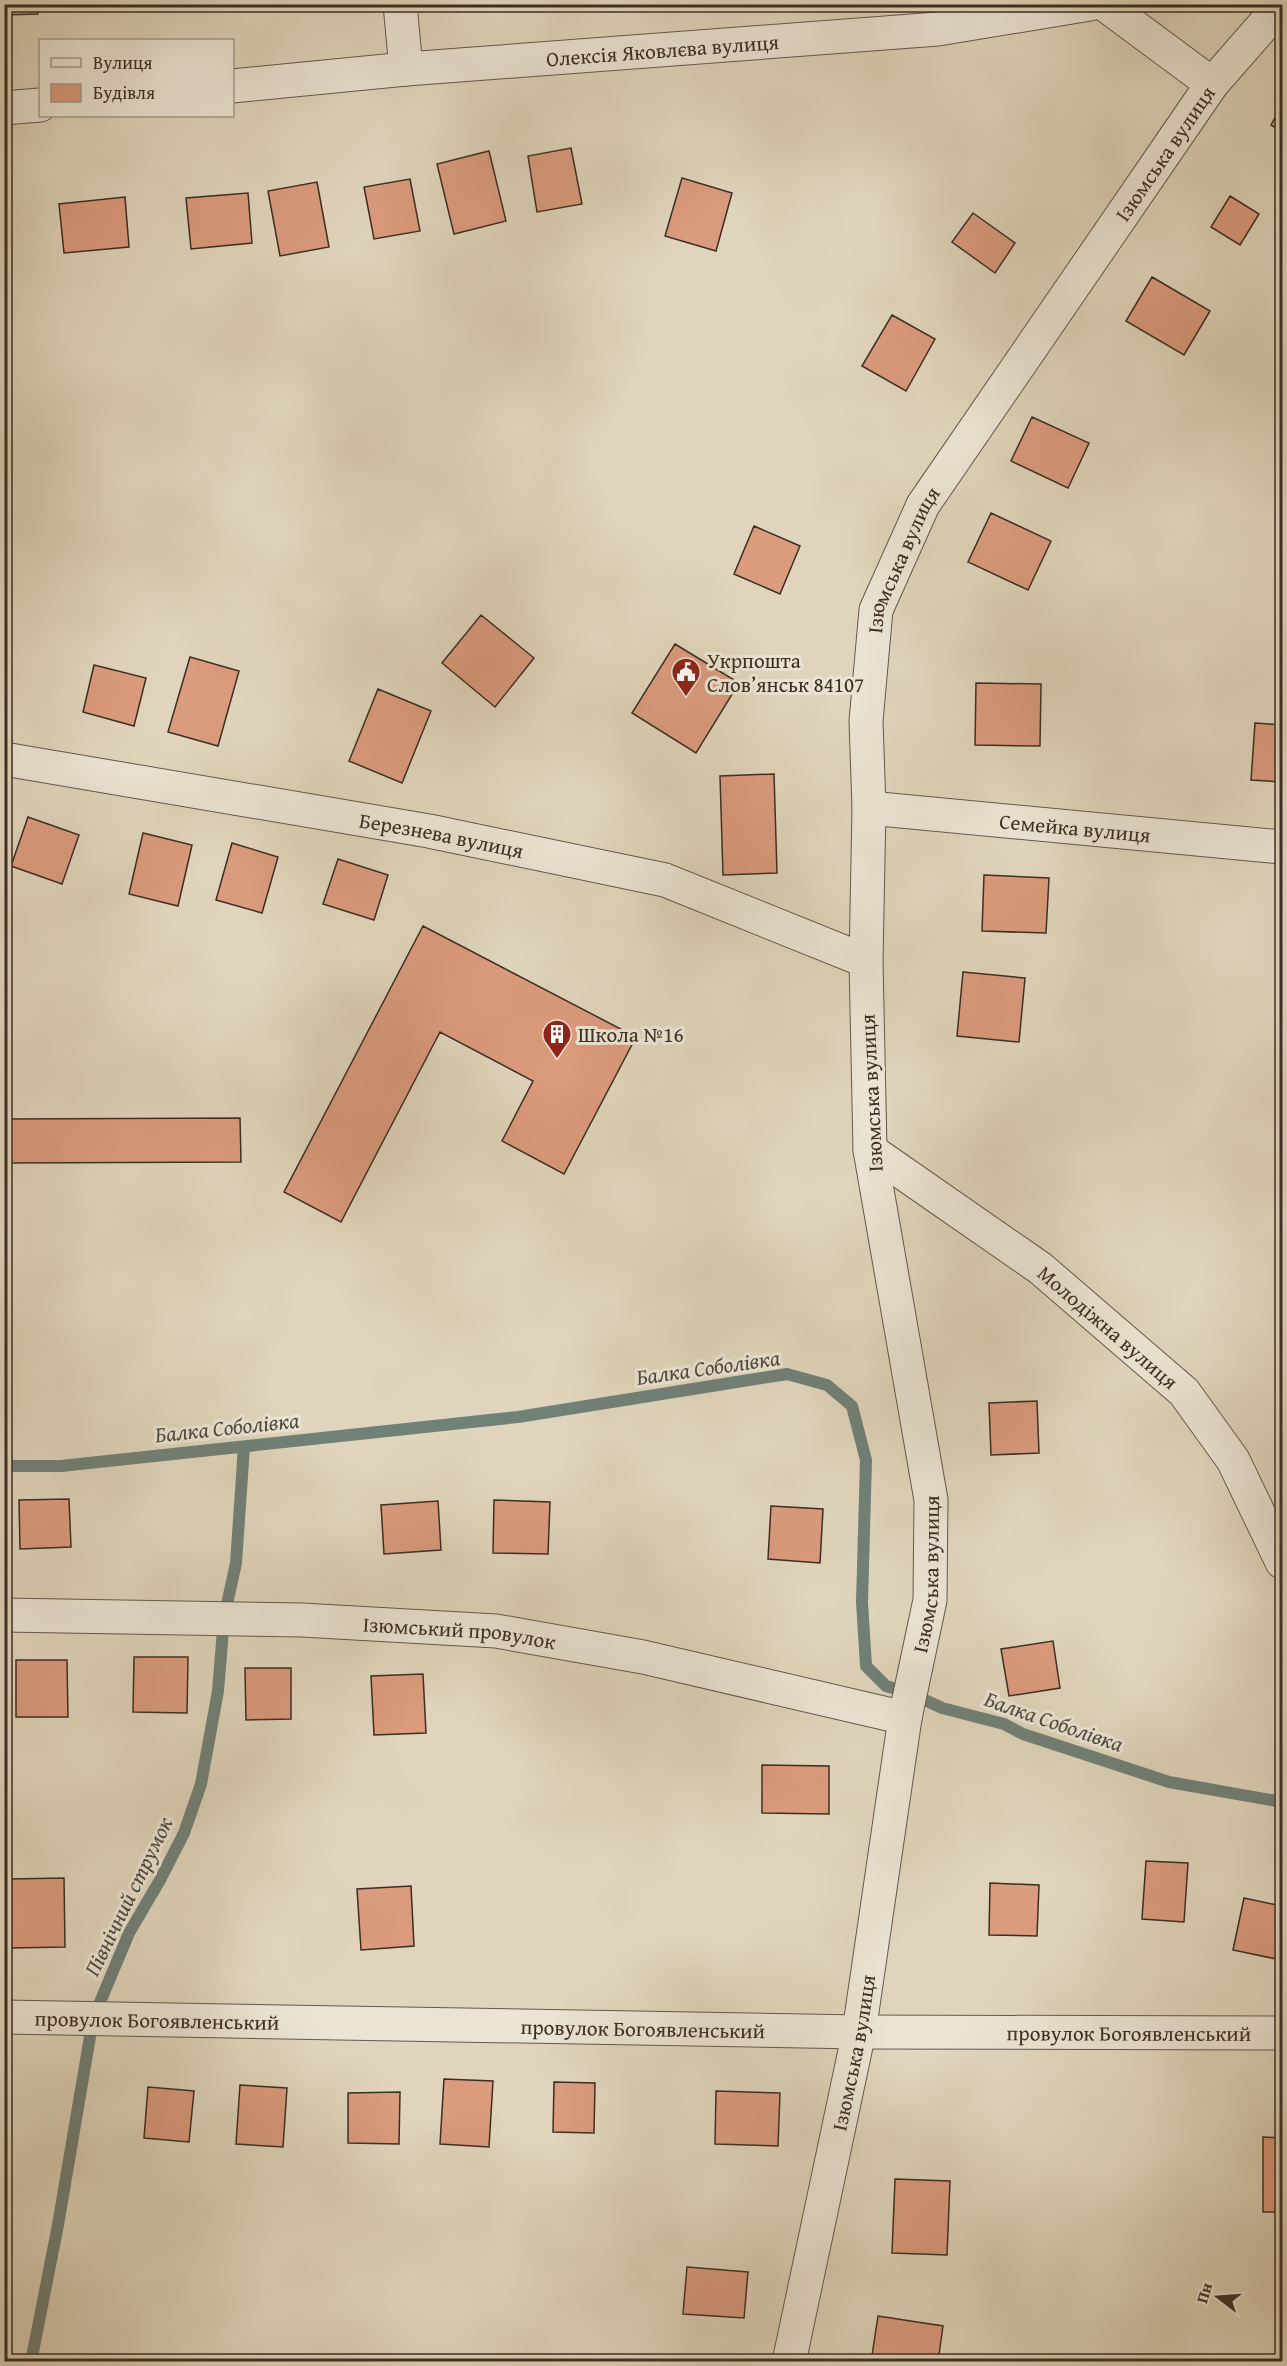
<svg xmlns="http://www.w3.org/2000/svg" width="1287" height="2366" viewBox="0 0 1287 2366" font-family="'Gentium Book Plus',serif">
<style>
.lines{fill:none;stroke-linecap:round;stroke-linejoin:round}
.stream{stroke:#708178;stroke-width:12}
.building{fill:#db9b7d;stroke:#3b2e24;stroke-width:1.5}
.street-casing{stroke:#64584a;stroke-width:35}
.street{stroke:#ebe4d3;stroke-width:33}
.labels{text-anchor:middle;dominant-baseline:central;stroke-width:6;stroke-linejoin:round;paint-order:stroke}
.street-label{font-size:21px;fill:#3b2e24;stroke:#ebe4d3}
.poi-label{font-size:21px;fill:#3b2e24;stroke:#ebe4d3;text-anchor:start}
.water-label{font-size:22px;font-style:italic;fill:#4d4a40;stroke:#ebe4d3}
</style>
<rect width="100%" height="100%" fill="#e0d5bc"/>
<filter id="stains"><feTurbulence type="fractalNoise" baseFrequency=".00333" numOctaves="4"/><feColorMatrix values="0 0 0 0 .2 0 0 0 0 .09 0 0 0 0 .02 0 0 0 .5 -.17"/></filter>
<radialGradient id="worn" r=".72"><stop offset=".6" stop-color="#630" stop-opacity="0"/><stop offset="1" stop-color="#630" stop-opacity=".3"/></radialGradient>
<g class="lines">
<path class="stream" d="M4,1466H61L518,1417L787,1374L827,1385L852,1406L866,1460L862,1602L866,1666L886,1686L910,1693L942,1708L1004,1724L1023,1734L1169,1782L1282,1802
M31,2362L58,2225L93,2019L129,1933L160,1880L184,1833L201,1784L218,1691L224,1618L236,1563L244,1447"/>
</g>
<path class="building" d="M4,4H38V14L4,15Z
M1282,105V132L1271,125Z
M571,148L582,204L537,212L528,156Z
M489,151L506,221L454,234L437,164Z
M682,178L732,193L716,251L665,236Z
M410,179L420,231L374,239L364,187Z
M317,182L329,247L280,256L268,191Z
M248,193L252,243L191,249L186,198Z
M1230,196L1259,214L1240,245L1211,227Z
M125,197L129,247L64,253L59,204Z
M973,213L1015,243L995,273L952,242Z
M1152,277L1210,311L1184,355L1126,321Z
M892,315L935,339L906,391L862,366Z
M1032,417L1089,443L1068,488L1011,461Z
M991,513L1051,541L1028,590L968,562Z
M754,526L800,546L780,594L734,574Z
M481,615L534,658L495,707L442,663Z
M675,644L739,683L696,753L632,713Z
M190,657L239,671L218,746L168,732Z
M94,665L146,678L134,726L83,712Z
M976,683L1041,684L1040,746L975,745Z
M378,689L431,711L402,783L349,761Z
M1255,723L1282,725V782L1251,780Z
M774,774L777,873L723,875L720,776Z
M28,817L79,835L62,884L11,866Z
M143,833L192,845L178,906L129,894Z
M232,843L278,857L262,913L216,900Z
M338,859L388,875L374,920L323,904Z
M984,875L1049,878L1046,933L982,931Z
M1277,894H1282V946H1278Z
M423,926L636,1037L564,1174L502,1141L533,1081L440,1032L341,1222L284,1192Z
M963,972L1025,978L1019,1042L957,1036Z
M240,1118L241,1162L4,1163V1119Z
M1037,1401L1039,1453L991,1455L989,1403Z
M69,1499L71,1547L20,1549L19,1500Z
M494,1500L550,1502L548,1554L493,1553Z
M438,1501L441,1550L384,1554L381,1505Z
M771,1506L823,1509L820,1563L768,1559Z
M1053,1641L1060,1688L1009,1696L1001,1649Z
M134,1657H188L187,1713L133,1712Z
M16,1660H67L68,1717H16Z
M245,1668H291V1719L246,1720Z
M423,1674L426,1733L374,1735L371,1676Z
M762,1765L829,1766V1814L762,1813Z
M1146,1861L1188,1863L1184,1922L1142,1919Z
M64,1878L65,1947L9,1948L8,1879Z
M990,1883L1039,1885L1037,1936L989,1935Z
M411,1886L414,1946L361,1950L357,1889Z
M1244,1898L1282,1906L1281,1960L1233,1950Z
M444,2079L493,2081L489,2147L440,2144Z
M554,2082L595,2083L594,2133L553,2132Z
M240,2085L287,2088L283,2147L236,2144Z
M148,2087L194,2091L189,2142L144,2138Z
M716,2091L780,2093L778,2146L715,2144Z
M400,2092L399,2144L348,2143V2093Z
M1263,2137L1282,2138V2212H1263Z
M895,2179L950,2181L947,2255L892,2253Z
M687,2267L748,2272L744,2318L683,2314Z
M878,2316L943,2326L938,2362H871Z"/>
<g class="lines">
<g class="street-casing">
<g id="street">
<path d="M400,4L406,69"/>
<path d="M1104,4L1212,84"/>
<path id="s1" d="M232,86L406,69L938,29L1090,4"/>
<path d="M4,108L40,105"/>
<path id="s2" d="M4,759L429,831L665,880L866,961"/>
<path id="s3" d="M869,808L1282,847"/>
<path id="s4" d="M870,1150L1040,1268L1184,1392L1233,1460L1282,1562"/>
<path id="s5" d="M4,1615L302,1620L496,1631L643,1657L905,1718"/>
<path id="s6" d="M4,2017L859,2032L1282,2033"/>
<path id="s7" d="M789,2362L859,2032L905,1718L930,1600L931,1500L870,1150L866,961L869,808L866,721L876,610L923,505L1212,84L1282,4"/>
</g>
</g>
<use href="#street" class="street"/>
</g>
<defs>
<g id="civic-pin" transform="scale(1.5)"><path d="M0 17L-7.5 6A9.5 9.5 0 1 1 7.5 6Z" fill="#8f2418" stroke="#ebe4d3"/><path d="M-.6-6.5H3V-4.5H.6V-3L4-1V1h2V6H-6V1h2V-1L-.6-3ZM-1.2 2.5V6h2.4V2.5Z" fill="#fff"/></g>
<g id="building-pin" transform="scale(1.5)"><path d="M0 17L-7.5 6A9.5 9.5 0 1 1 7.5 6Z" fill="#8f2418" stroke="#ebe4d3"/><path d="M-4-6H4V6H1V3H-1V6H-4ZM-2.5-4.3h1.7v1.8h-1.7ZM.8-4.3h1.7v1.8H.8ZM-2.5-1h1.7V.8h-1.7ZM.8-1h1.7V.8H.8Z" fill="#fff"/></g>
</defs>
<g fill-rule="evenodd">
<use href="#civic-pin" x="686" y="672"/>
<use href="#building-pin" x="557" y="1034"/>
</g>
<g class="labels">
<g class="street-label">
<text stroke="none"><textPath href="#s1" startOffset="432">Олексія Яковлєва вулиця</textPath></text>
<text stroke="none"><textPath href="#s7" startOffset="2313">Ізюмська вулиця</textPath></text>
<text stroke="none"><textPath href="#s7" startOffset="1827">Ізюмська вулиця</textPath></text>
<text stroke="none"><textPath href="#s3" startOffset="207">Семейка вулиця</textPath></text>
<text stroke="none"><textPath href="#s2" startOffset="444">Березнева вулиця</textPath></text>
<text transform="translate(871 1093) rotate(-93)">Ізюмська вулиця</text>
<text stroke="none"><textPath href="#s4" startOffset="297">Молодіжна вулиця</textPath></text>
<text stroke="none"><textPath href="#s7" startOffset="801">Ізюмська вулиця</textPath></text>
<text stroke="none"><textPath href="#s5" startOffset="456">Ізюмський провулок</textPath></text>
<text stroke="none"><textPath href="#s6" startOffset="153">провулок Богоявленський</textPath></text>
<text stroke="none"><textPath href="#s6" startOffset="639">провулок Богоявленський</textPath></text>
<text stroke="none"><textPath href="#s6" startOffset="1125">провулок Богоявленський</textPath></text>
<text stroke="none"><textPath href="#s7" startOffset="316">Ізюмська вулиця</textPath></text>
</g>
<g class="poi-label">
<text x="707" y="660">Укрпошта<tspan x="707" dy="24">Слов’янськ 84107</tspan></text>
<text x="578" y="1034">Школа №16</text>
</g>
<g class="water-label">
<text transform="translate(708 1367) rotate(-8)">Балка Соболівка</text>
<text transform="translate(227 1427) rotate(-6)">Балка Соболівка</text>
<text transform="translate(1054 1721) rotate(19)">Балка Соболівка</text>
<text transform="translate(128 1896) rotate(-64)">Північний струмок</text>
</g>
</g>
<rect width="1287" height="2366" fill="none" stroke="#e0d5bc" stroke-width="24"/>
<rect x="6" y="6" width="1275" height="2354" fill="none" stroke="#3b2e24" stroke-width="3"/>
<rect x="12" y="12" width="1263" height="2342" fill="none" stroke="#3b2e24" stroke-width="1.5"/>
<rect x="39" y="39" width="195" height="78" fill="#ebe4d3" stroke="#a59b8d" stroke-width="1.5"/>
<rect x="51" y="58" width="30" height="9" fill="#ebe4d3" stroke="#a59b8d" stroke-width="1.5"/>
<text x="93" y="69" font-size="18" fill="#3b2e24">Вулиця</text>
<rect x="51" y="84" width="30" height="18" fill="#db9b7d" stroke="#a59b8d" stroke-width="1.5"/>
<text x="93" y="99" font-size="18" fill="#3b2e24">Будівля</text>
<g transform="translate(1218 2297) rotate(287)" stroke="#ebe4d3" stroke-width="4.5" paint-order="stroke">
<path d="M0-4.5L10 22L0 15L-10 22Z" fill="#3b2e24"/>
<text y="-9" font-size="16" font-weight="bold" text-anchor="middle" fill="#3b2e24">Пн</text>
</g>
<rect width="100%" height="100%" filter="url(#stains)"/>
<rect width="100%" height="100%" fill="url(#worn)"/>
</svg>
